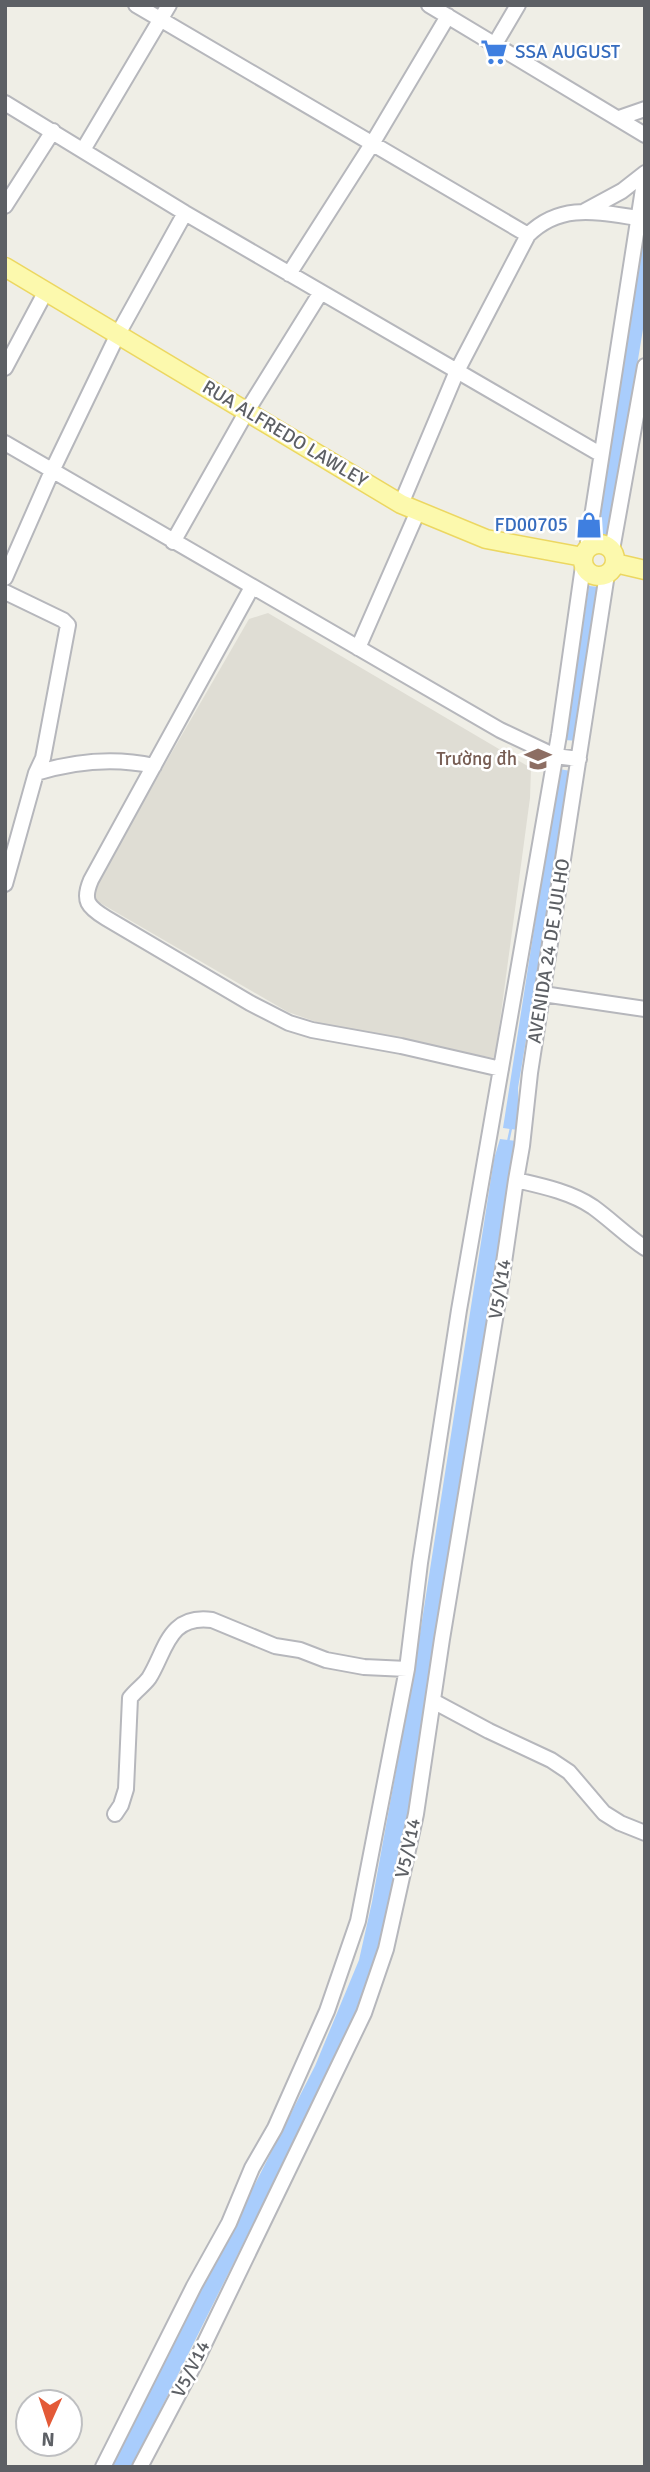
<svg xmlns="http://www.w3.org/2000/svg" width="650" height="2472" viewBox="0 0 650 2472" font-family="Signika,sans-serif">
<style>
.education{fill:#dfddd4}
.water{fill:#a9cdfc}
.lines{fill:none;stroke-linecap:round;stroke-linejoin:round}
.stream{stroke:#a9cdfc;stroke-width:2.5}
.minor-casing{stroke:#b6b7bc;stroke-width:18}
.major-casing{stroke:#ecd761;stroke-width:21}
.minor{stroke:#fff;stroke-width:14}
.major{stroke:#fcf9ad;stroke-width:18}
.labels{text-anchor:middle;dominant-baseline:central;stroke-width:5;stroke-linejoin:round;paint-order:stroke}
.shop-label{font-size:19px;fill:#366cbe;stroke:#fff;text-anchor:start}
.street-label{font-size:19px;fill:#5d6065;stroke:#fff}
.education-label{font-size:19px;fill:#785e54;stroke:#fff;text-anchor:end}
</style>
<rect width="100%" height="100%" fill="#efeee6"/>
<path class="education" d="M268,613L531,768L530,798L495,1058L348,1033L288,1012L95,900L91,892L249,619Z"/>
<path class="water" d="M644,235L645,317L609,536L597,534Z
M589,586L599,587L578,741L565,740Z
M559,769L571,771L518,1088L519,1130L503,1128Z
M500,1139L517,1141L411,1814L386,1937L355,2019L132,2467H111L315,2066L359,1960L372,1902L414,1672L494,1159Z"/>
<g class="lines">
<path class="stream" d="M508,1142L511,1128"/>
<g class="minor-casing">
<path id="minor" d="M136,5L528,235
M429,5L645,135
M495,44L518,5
M5,103L185,213L600,454
M619,118L645,109
M83,150L169,5
M5,206L53,131
M585,211L622,191L645,173
M289,274L372,144L448,16
M5,368L46,291
M5,443L500,730L555,756L579,759
M401,504L457,371L528,235C562,201 601,213 645,219
M173,542L247,411L321,292
M587,549L645,176
M612,550L645,366
M607,574L530,1073L522,1146L516,1180C542,1186 571,1192 593,1207C611,1220 627,1236 645,1248
M5,578L52,471L118,334L185,213
M252,587L91,880C82,901 88,907 106,918L250,1003L289,1023L312,1030L401,1046L501,1069
M5,592L63,620L68,625L43,758L36,773L5,884
M358,648L418,511
M36,773C75,761 114,757 154,766
M543,994L645,1009
M433,1701L489,1731L551,1760L569,1772L604,1813L620,1823L645,1833
M115,1814L121,1805L126,1789L130,1698C136,1690 144,1685 149,1678C166,1651 168,1614 212,1620L275,1646L300,1650L326,1660L364,1667L407,1669
M103,2467L194,2286L229,2223L252,2168L275,2128L327,2011L358,1921L407,1669L420,1563L459,1310L559,735L583,566
M140,2467L196,2361L313,2119L364,2013L386,1949L416,1814L442,1639L501,1283L516,1180"/>
</g>
<g class="major-casing">
<path id="major" d="M5,267L401,504L486,539L583,557
M583 560a16 16 0 1 1 32 0a16 16 0 1 1-32 0Z
M615,563L645,570"/>
</g>
<use href="#minor" class="minor"/>
<use href="#major" class="major"/>
</g>
<defs>
<g id="supermarket-bare" transform="scale(2.1)"><path d="M-6-5.5h2.5l.6 2H6L4.5 2H-2.5L-4.4-4H-6ZM-1.5 3.2a1.3 1.3 0 1 0 .1 0ZM3 3.2a1.3 1.3 0 1 0 .1 0Z" fill="#3f7fe0" stroke="#fff" stroke-width="2.5" paint-order="stroke"/></g>
<g id="shop-bare" transform="scale(2.1)"><path d="M-5-2.5h2.3a2.7 3.5 0 0 1 5.4 0H5L5.5 6h-11ZM-1.5-2.5h3a1.5 2.3 0 0 0-3 0Z" fill="#3f7fe0" stroke="#fff" stroke-width="2.5" paint-order="stroke"/></g>
<g id="university-bare" transform="scale(2.1)"><path d="M0-5L7-2L0 1L-7-2ZM-4 1L0 2.5L4 1V4Q0 6-4 4Z" fill="#8d6e63" stroke="#fff" stroke-width="2.5" paint-order="stroke"/></g>
</defs>
<g fill-rule="evenodd">
<use href="#supermarket-bare" x="494" y="52"/>
<use href="#shop-bare" x="589" y="525"/>
<use href="#university-bare" x="538" y="759"/>
</g>
<g class="labels">
<g class="shop-label">
<text x="515" y="52">SSA AUGUST</text>
<text x="568" y="525" text-anchor="end">FD00705</text>
</g>
<g class="street-label">
<text transform="translate(285 434) rotate(31)">RUA ALFREDO LAWLEY</text>
<text transform="translate(549 951) rotate(-81)">AVENIDA 24 DE JULHO</text>
<text transform="translate(500 1289) rotate(-81)">V5/V14</text>
<text transform="translate(408 1848) rotate(-78)">V5/V14</text>
<text transform="translate(191 2369) rotate(-63)">V5/V14</text>
</g>
<g class="education-label">
<text x="517" y="759">Trường đh</text>
</g>
</g>
<rect width="650" height="2472" fill="none" stroke="#5d6065" stroke-width="14"/>
<g transform="translate(49 2423) rotate(183)"><circle r="33" fill="#ffffff" stroke="#bebfc1" stroke-width="2"/>
<path d="M0-5L12 26L0 18L-12 26Z" fill="#e35a37"/>
<text y="-10" font-size="19" font-weight="bold" text-anchor="middle" fill="#5d6065">N</text>
</g>
</svg>
